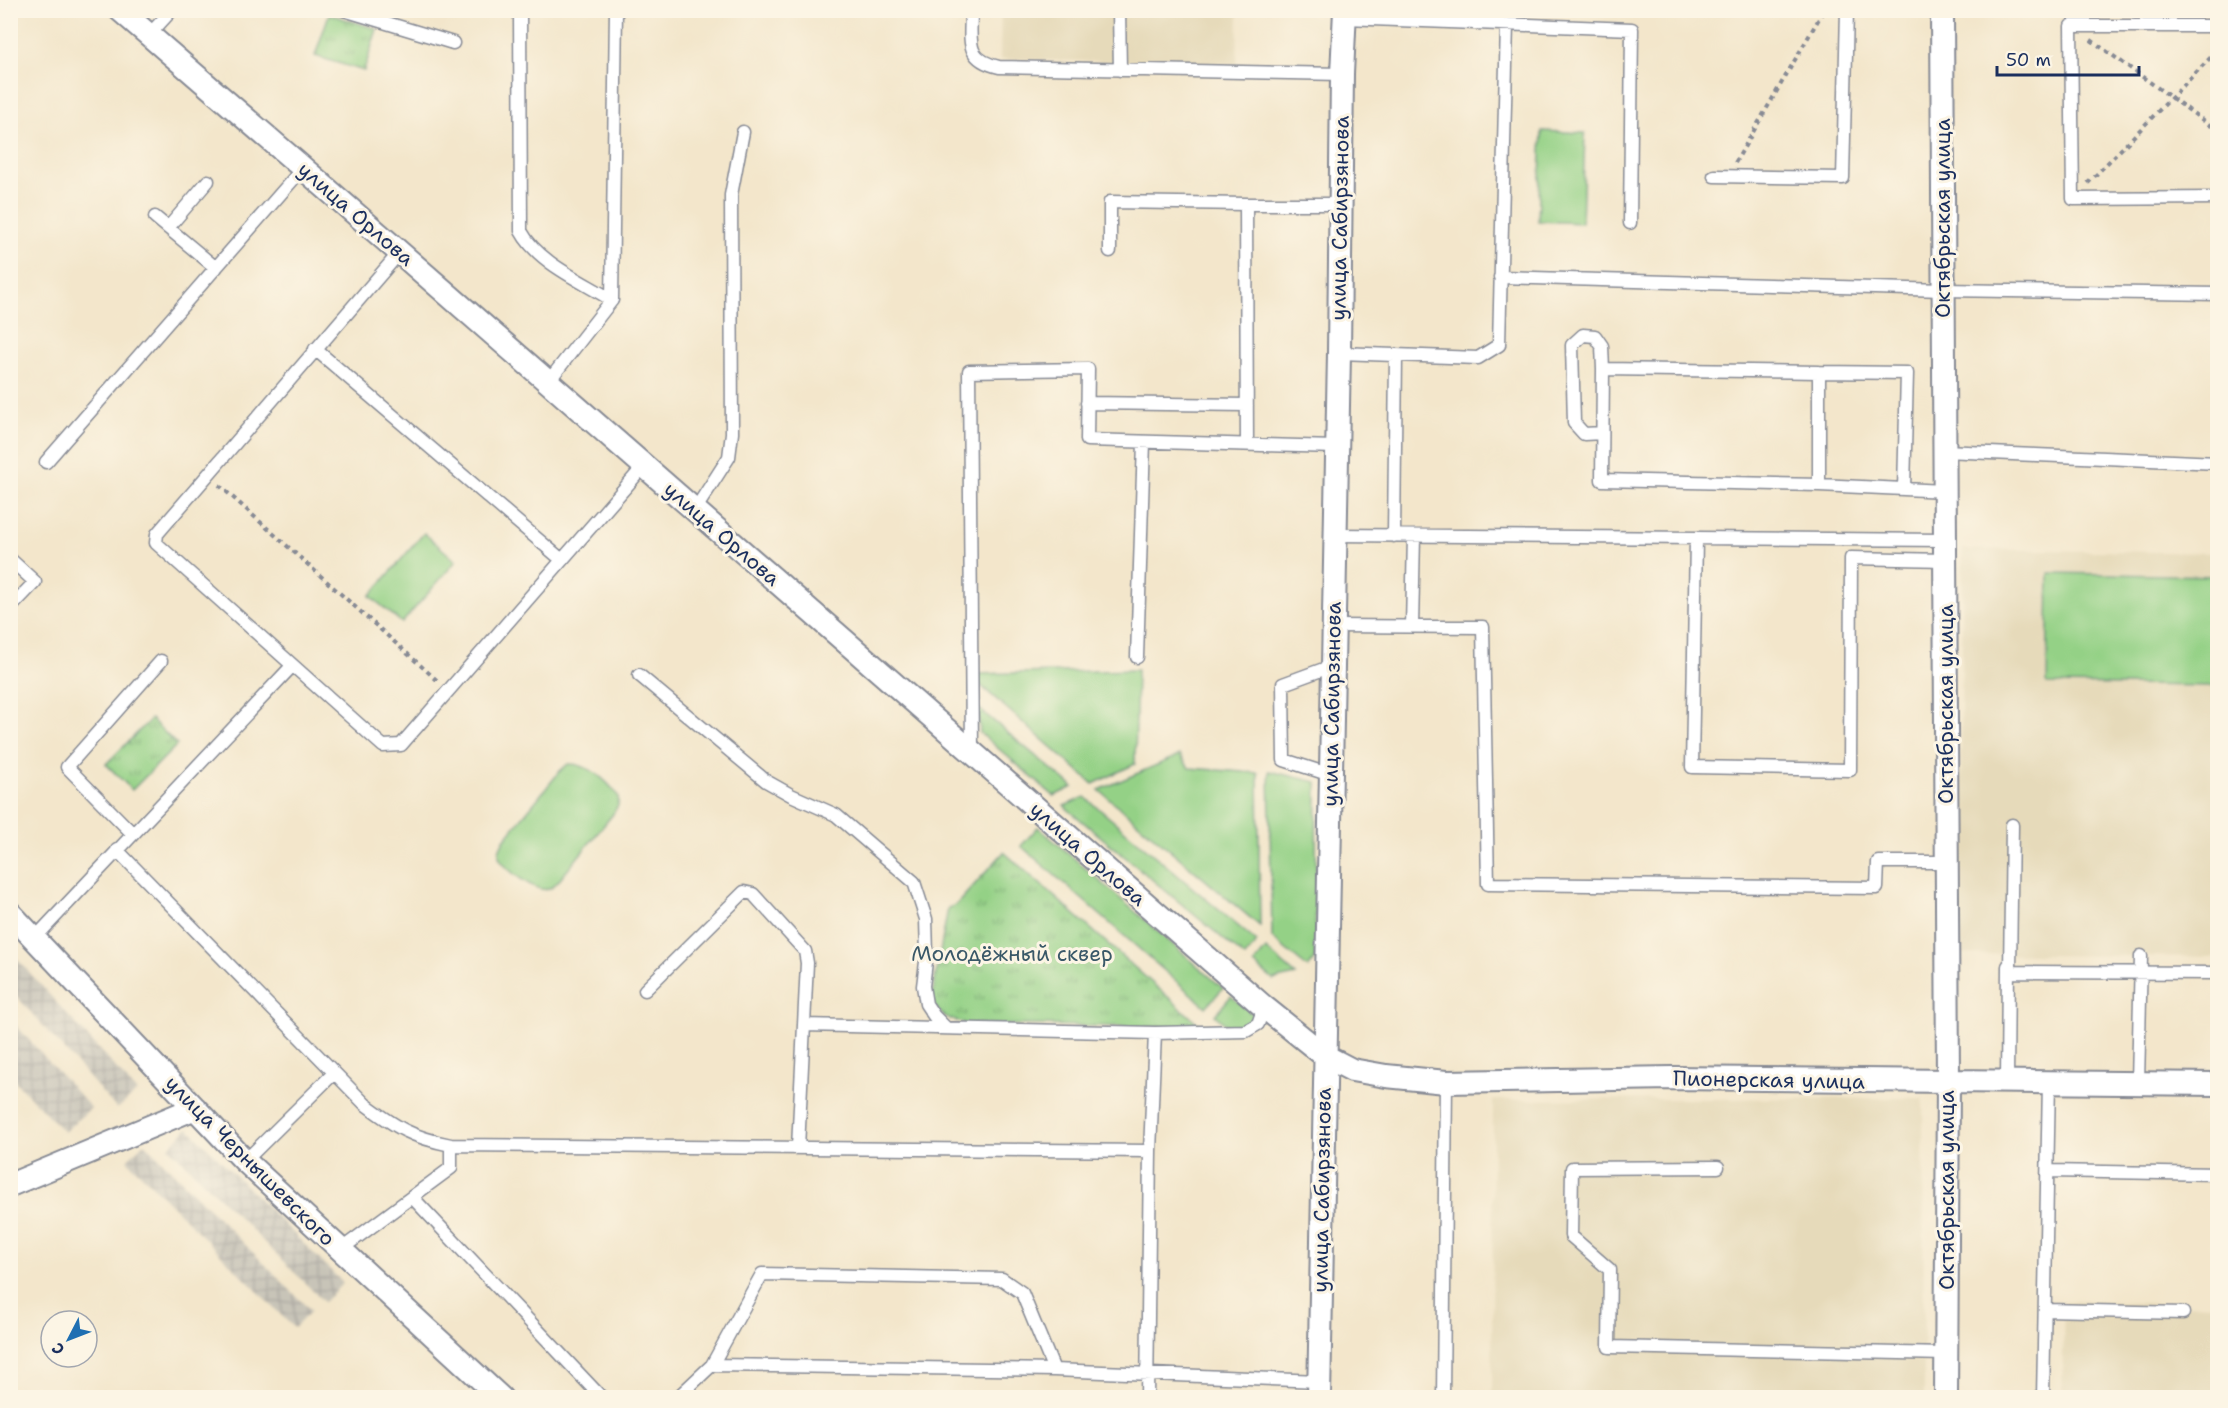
<svg xmlns="http://www.w3.org/2000/svg" width="2228" height="1408" viewBox="0 0 2228 1408" font-family="'Shantell Sans',sans-serif">
<style>
.built{fill:#e6daba}
.industrial{fill:url(#industrial-grid)}
.grass{fill:#94d186;stroke:#588072;stroke-width:1.5}
.park{fill:url(#park-tufts);stroke:#588072;stroke-width:1.5}
.lines{fill:none;stroke-linecap:round;stroke-linejoin:round}
.service-casing{stroke:#878a94;stroke-width:15}
.minor-casing{stroke:#878a94;stroke-width:26}
.path{stroke:#878a94;stroke-width:4;stroke-dasharray:4.5 4.5;stroke-linecap:butt}
.service{stroke:#fff;stroke-width:12}
.minor{stroke:#fff;stroke-width:22}
.labels{text-anchor:middle;dominant-baseline:central;stroke-width:6;stroke-linejoin:round;paint-order:stroke}
.street-label{font-size:21px;fill:#1b2f5e;stroke:#fcf5e5}
.park-label{font-size:21px;fill:#395868;stroke:#fcf5e5}
</style>
<defs>
<pattern id="industrial-grid" width="8" height="8" patternUnits="userSpaceOnUse" patternTransform="scale(1.5)"><rect width="8" height="8" fill="#c8c4b8"/><path d="M0 4h8M4 0v8" fill="none" stroke="#aba9a1"/></pattern>
<pattern id="park-tufts" width="24" height="20" patternUnits="userSpaceOnUse" patternTransform="scale(1.5)"><rect width="24" height="20" fill="#94d186"/><path d="M3 7l-1-3M5 7V3M7 7l1-3M15 17l-1-3M17 17v-4M19 17l1-3" fill="none" stroke="#78aa71"/></pattern>
</defs>
<rect width="100%" height="100%" fill="#fcf5e5"/>
<filter id="ink" filterUnits="userSpaceOnUse"><feTurbulence type="fractalNoise" baseFrequency=".0167" numOctaves="2"/><feDisplacementMap in="SourceGraphic" scale="12" xChannelSelector="R" yChannelSelector="G"/><feConvolveMatrix kernelMatrix="1 2 1 2 8 2 1 2 1" color-interpolation-filters="sRGB"/></filter>
<filter id="wash" filterUnits="userSpaceOnUse"><feTurbulence type="fractalNoise" baseFrequency=".008" numOctaves="4" result="noise"/><feDisplacementMap in="SourceGraphic" scale="24" xChannelSelector="R" yChannelSelector="G"/><feGaussianBlur stdDeviation="1.35" result="paint"/><feColorMatrix in="noise" values="0 0 0 0 0 0 0 0 0 0 0 0 0 0 0 0 0 1.4 0 .05"/><feComposite in="paint" operator="in"/></filter>
<g filter="url(#wash)">
<rect width="100%" height="100%" fill="#f3e6cb"/>
<path class="built" d="M1001,11H1238L1237,64L1000,59Z
M1963,549L2217,553V957L1959,954Z
M1923,1098L1924,1397L1492,1398L1493,1100Z
M2064,1301L2217,1305V1397L2062,1398Z"/>
<path class="industrial" d="M10,951L137,1092L117,1109L11,990Z
M11,1020L91,1108L64,1132L11,1077Z
M188,1128L343,1283L324,1302L169,1147Z
M144,1143L311,1311L294,1328L127,1160Z"/>
<path class="grass" d="M1542,131L1585,133L1582,223L1538,221Z
M424,533L456,561L402,623L370,596Z
M2049,573L2217,576V686L2047,684Z
M1137,670L1135,764L1093,784L979,684L976,674Z
M978,708L1073,787L1054,796L980,733Z
M1180,755L1189,768L1258,773L1260,926L1099,790Z
M568,764C587,763 607,780 618,796V805L613,814L557,883C554,885 552,888 549,889C536,893 506,870 500,859C497,852 501,846 504,840L560,771Z
M1269,771L1317,782L1315,958L1308,968L1272,938Z
M1085,797L1257,942L1245,957L1064,806Z
M1038,827L1223,988L1206,1007L1021,846Z
M1266,949L1296,975L1273,980L1254,964Z
M1231,996L1255,1016L1250,1022L1228,1027L1215,1015Z"/>
<path class="park" d="M329,14L377,29L364,71L315,56Z
M151,719L177,745L132,790L106,764Z
M1004,852L1203,1028L967,1024C950,1020 934,1015 932,996L948,908L956,905Z"/>
</g>
<g filter="url(#ink)">
<g class="lines">
<g class="service-casing">
<path id="service" d="M344,10L453,43
M520,10L521,231C538,263 582,281 612,300L548,382
M971,10C971,41 964,59 999,67L1342,74
M1119,10L1120,70
M1345,18L1632,29L1630,223
M2218,26H2071L2073,199L2218,198
M149,35L172,10
M1714,176L1843,178L1847,10
M155,217L216,268
M168,228L208,181
M1110,251V202L1246,204
M400,252L157,534L156,543L383,746L401,745L644,466
M1500,277L1943,290L2218,294
M612,300L616,10
M315,349L562,560
M1339,353L1478,358L1499,345L1507,24
M1819,372L1907,373L1904,489L1819,485L1602,480L1603,369L1819,372V485
M1087,403L1247,405
M1602,433L1584,434L1574,423L1572,345L1583,335L1595,336L1602,346L1603,369
M1247,445L1246,204H1340
M1944,451L2218,463
M46,462L303,168
M1904,489L1944,491
M695,510L729,457L732,433L731,195L743,132
M1335,535L1945,540
M1394,536L1396,356
M1696,539L1692,767L1850,770L1851,558L1945,560
M10,559L35,582L10,608
M1333,626L1483,627L1488,884L1877,888L1878,862H1947
M1412,627L1414,536
M1137,657L1144,442
M639,675L766,781L791,795L836,815L914,882L926,919L927,954L923,986L926,1004L934,1016L946,1028
M972,751L969,371L1088,369L1087,440L1336,447
M1331,775L1284,760L1283,684L1332,666
M2012,825L2010,970L2013,972L2218,973
M133,834L67,767L161,661
M117,850L365,1104C397,1128 411,1137 451,1145L1150,1151
M35,938L292,666
M645,990L744,892L753,894L805,951L807,963L798,1148
M804,1025L1155,1033L1246,1031L1258,1024L1264,1007
M2007,1081L2008,966
M2138,1082L2141,956
M245,1161L334,1073
M1718,1167L1572,1168L1571,1236L1610,1270L1609,1347L1946,1354
M2048,1171L2218,1174
M413,1198L602,1398
M340,1250L451,1168V1145
M2045,1310L2183,1313
M712,1365L762,1274L1002,1279L1022,1293L1054,1370
M677,1398L712,1365L1054,1370L1319,1381
M1147,1398L1150,1151L1155,1033
M1443,1398L1446,1082
M2043,1398L2049,1081"/>
</g>
<g class="minor-casing">
<path id="minor" d="M120,10L303,168L1264,1007L1325,1056L1352,1070L1386,1076L1446,1082L1671,1078L2218,1084
M1942,10L1948,1081L1946,1398
M10,913L245,1161L501,1398
M10,1185L195,1108
M1319,1398L1339,353L1342,74L1345,10"/>
</g>
<path class="path" d="M2091,40L2218,131
M1735,163L1824,10
M2088,183L2218,50
M219,485L439,682"/>
<use href="#service" class="service"/>
<use href="#minor" class="minor"/>
</g>
</g>
<g class="labels">
<g class="street-label">
<text transform="translate(356 214) rotate(41)">улица Орлова</text>
<text transform="translate(1340 218) rotate(-89)">улица Сабирзянова</text>
<text transform="translate(1943 218) rotate(-90)">Октябрьская улица</text>
<text transform="translate(722 534) rotate(41)">улица Орлова</text>
<text transform="translate(1332 704) rotate(-89)">улица Сабирзянова</text>
<text transform="translate(1946 704) rotate(-90)">Октябрьская улица</text>
<text transform="translate(1088 854) rotate(41)">улица Орлова</text>
<text transform="translate(1769 1080) rotate(1)">Пионерская улица</text>
<text transform="translate(250 1161) rotate(45)">улица Чернышевского</text>
<text transform="translate(1322 1190) rotate(-89)">улица Сабирзянова</text>
<text transform="translate(1947 1190) rotate(-90)">Октябрьская улица</text>
</g>
<g class="park-label">
<text x="1012" y="954">Молодёжный сквер</text>
</g>
</g>
<rect width="2228" height="1408" fill="none" stroke="#fcf5e5" stroke-width="36"/>
<g transform="translate(69 1339) rotate(228)"><circle r="28" fill="#fcf5e5" stroke="#a2a6af" stroke-width="1.5"/>
<path d="M0-4.5L10 22L0 15L-10 22Z" fill="#1f6fb2"/>
<text y="-9" font-size="16" font-weight="bold" text-anchor="middle" fill="#1b2f5e">С</text>
</g>
<path d="M1997 66v9h142v-9" fill="none" stroke="#1b2f5e" stroke-width="3"/>
<text x="2006" y="66" font-size="18" fill="#1b2f5e" stroke="#fcf5e5" stroke-width="4.5" paint-order="stroke">50 m</text>
</svg>
